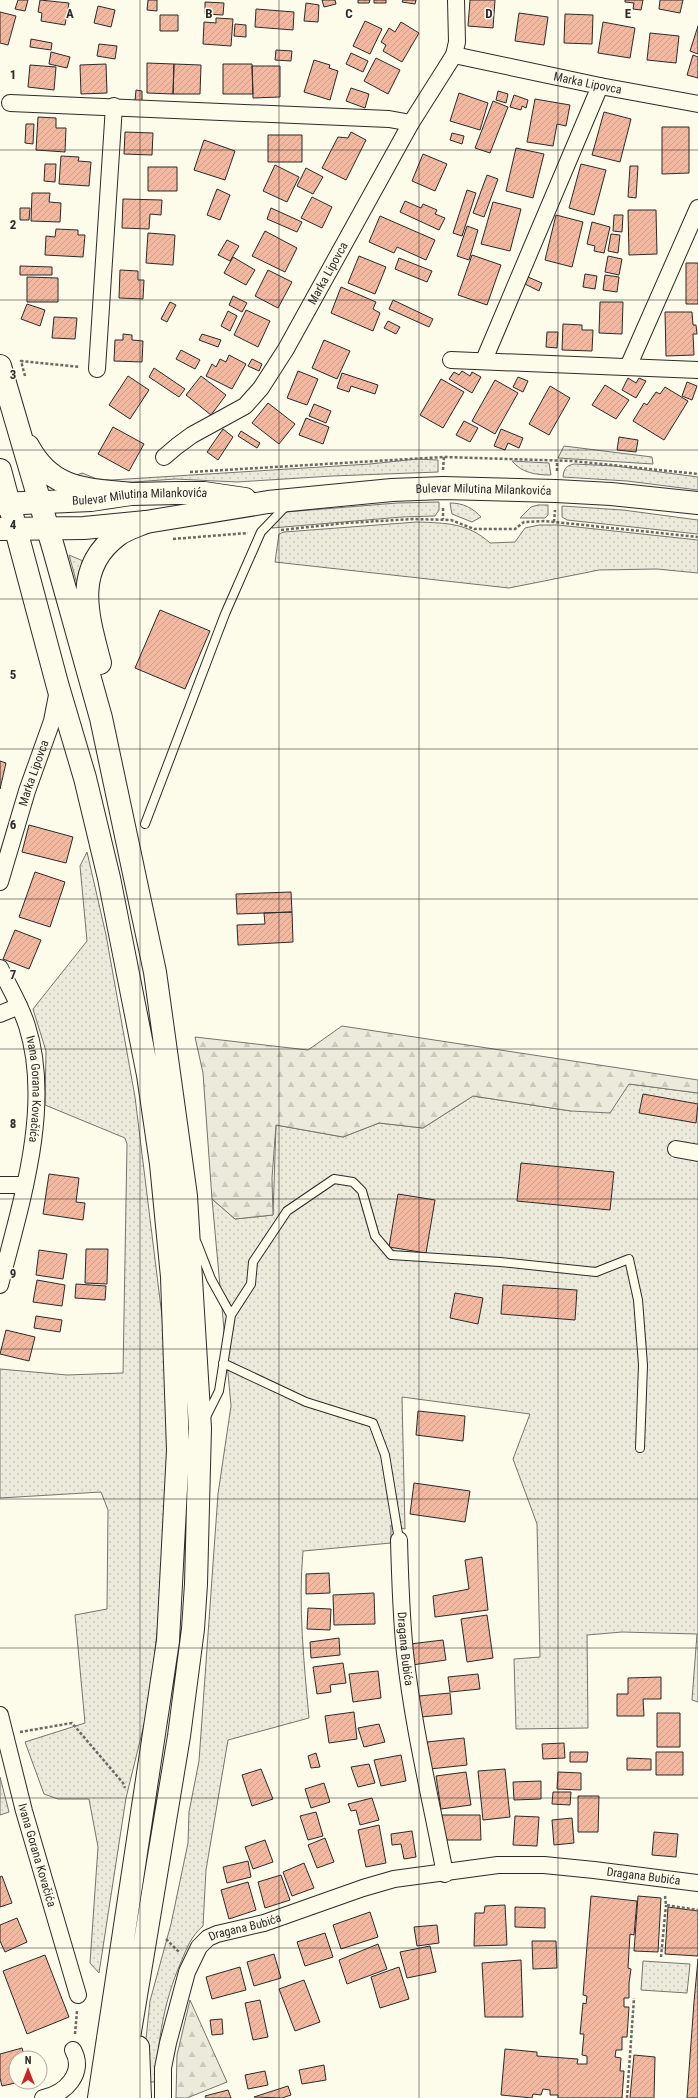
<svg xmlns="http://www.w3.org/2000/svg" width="698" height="2098" viewBox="0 0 698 2098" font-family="'Roboto Condensed',sans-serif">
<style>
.grass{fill:url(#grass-dots);stroke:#74746e}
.forest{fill:url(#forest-firs);stroke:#74746e}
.building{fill:url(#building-hatch);stroke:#2b2b2b}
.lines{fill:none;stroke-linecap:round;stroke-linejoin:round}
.lane-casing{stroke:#2b2b2b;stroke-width:10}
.street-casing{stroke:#2b2b2b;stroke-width:18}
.secondary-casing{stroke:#2b2b2b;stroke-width:24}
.primary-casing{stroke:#2b2b2b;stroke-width:24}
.path{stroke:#6a6964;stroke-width:2.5;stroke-dasharray:3 2;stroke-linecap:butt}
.lane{stroke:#fdfbea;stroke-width:8}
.street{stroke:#fdfbea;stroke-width:16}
.secondary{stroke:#fdfbea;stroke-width:22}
.primary{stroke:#fdfbea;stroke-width:22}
.grid{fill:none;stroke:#2b2b2b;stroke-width:1;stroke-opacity:0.55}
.labels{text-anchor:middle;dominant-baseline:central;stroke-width:3;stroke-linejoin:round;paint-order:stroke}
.street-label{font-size:12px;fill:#2b2b2b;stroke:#fdfbea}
.grid-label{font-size:13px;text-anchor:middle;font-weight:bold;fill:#2b2b2b;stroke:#fdfbea;stroke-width:3;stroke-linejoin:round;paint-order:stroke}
</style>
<defs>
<pattern id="grass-dots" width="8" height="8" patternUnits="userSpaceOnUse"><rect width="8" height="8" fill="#ecebdb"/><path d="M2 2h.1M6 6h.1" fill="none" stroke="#cbcabc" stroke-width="1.8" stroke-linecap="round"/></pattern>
<pattern id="forest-firs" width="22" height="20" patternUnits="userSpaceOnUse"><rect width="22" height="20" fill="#ecebdb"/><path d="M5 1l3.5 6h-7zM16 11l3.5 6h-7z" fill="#cbcabc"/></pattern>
<pattern id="building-hatch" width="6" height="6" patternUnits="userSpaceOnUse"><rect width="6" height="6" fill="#f2b8a0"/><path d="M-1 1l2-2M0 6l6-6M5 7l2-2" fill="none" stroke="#d09e8a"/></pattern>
</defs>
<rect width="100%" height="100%" fill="#fdfbea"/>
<path class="grass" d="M564,446L652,457L653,464L558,458Z
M417,459L438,460V472L332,476L237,482L175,479L106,484L77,475L82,473L97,479L111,480L370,464Z
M512,461L549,463L551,475C536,475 522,473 512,461Z
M574,464L615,466L698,477V490L627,481L563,477C564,468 566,466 574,464Z
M439,502V510L435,516L402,517L272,528L274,522L286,512L397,503Z
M450,503C463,503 473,508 481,517L472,522L452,514Z
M538,505H548V515L545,518H520L531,507Z
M562,506L623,510L698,520V534L567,520L562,517Z
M417,522C446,523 468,523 490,543L515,542L525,528L539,525H558L698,540V573L657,569L599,570L509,588L275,562L279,534L284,532Z
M69,555L88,563L80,587L77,584Z
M87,852L106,935L135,1097L169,1373L166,1506L158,1622L150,1700L126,1798L99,1973L90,1963L98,1847L89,1799H58L44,1794L25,1742L85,1723L75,1615L107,1609L108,1510L101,1492L0,1498V1369L67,1375L123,1373L127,1144L125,1138L45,1105L46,1051L33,1009L87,941L80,866Z
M629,1084L698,1093V1702L692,1700L697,1634L622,1632L587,1635L588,1728L516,1729L514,1659L540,1657L537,1524L513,1459L530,1414L402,1397L405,1529L391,1525V1543L303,1551C298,1606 304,1663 309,1718L228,1740L206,1870L203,1926C191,1936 187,1948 181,1962C163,2003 159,2039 155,2082H147L146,2039L150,2001L171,1924L188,1843L189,1812L199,1761L218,1494L231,1406L212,1199L235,1219L273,1215L276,1125L343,1137L379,1123L423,1128L473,1096L571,1111Z
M0,1777L9,1812L0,1815Z
M643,1961L690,1964L687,1993L641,1990Z"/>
<path class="forest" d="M342,1026L698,1080V1093L629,1084L610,1113L571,1111L473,1096L423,1128L379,1123L343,1137L276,1125L272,1178L273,1215L235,1219L212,1199L203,1073L195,1037L308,1050Z
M190,2000L227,2082L187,2098H176L177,2055Z"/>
<path class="building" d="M18,0H28L25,11L15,9Z
M40,0L69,3L65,25L41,21L42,13L38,12Z
M148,0H157V11L147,10Z
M322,0H335L336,4L324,7Z
M358,0H370L369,3H358Z
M374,0H386V3H374Z
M403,0H416L415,4L402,2Z
M470,0H495L493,28L468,26Z
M625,0H643L641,10L633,9L634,3L625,2Z
M660,0H683L680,13L659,9Z
M205,2L224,3L223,15L205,14Z
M306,3L319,5L318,22L304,21Z
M98,6L115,10L111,27L94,23Z
M256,9L294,12L293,30L255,27Z
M0,12L16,16L8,45L0,43Z
M519,13L548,17L544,45L515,41Z
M565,14L593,15L592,44L564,43Z
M160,15H178V31H160Z
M216,18L233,19L231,46L203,44L204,22L216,23Z
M365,21L382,29L370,54L353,46Z
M401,22L419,33L402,62L383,51L386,45L381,42L389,28L395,32Z
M603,22L635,28L630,58L598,53Z
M235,24L246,25V37L234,36Z
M698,26V54L690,51Z
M650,33L679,36L676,63L647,60Z
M31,39L52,43L51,50L30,47Z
M99,44L117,46L115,59L97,56Z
M276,50L292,51L291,61L275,60Z
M51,52L70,57L67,68L49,64Z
M351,53L368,61L363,72L346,64Z
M693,55L698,57V78L687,75Z
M376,58L400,70L388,94L364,81Z
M314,60L330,65L329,68L338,71L330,100L304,92Z
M147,63L174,64L173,94L147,93Z
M106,64L107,93L81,94L80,65Z
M174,64L201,65L200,94H173Z
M223,64H252L253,94H223Z
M30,65L56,67L54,90L28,87Z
M252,66H280V97L253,98Z
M351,88L369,94L365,108L346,101Z
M136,90L142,91V102L135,101Z
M498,91L508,94L506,103L496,100Z
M459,93L488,103L480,130L450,121Z
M514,95L528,100L526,108L522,106L521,110L510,107Z
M535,99L570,105L566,126L557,124L553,146L527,142Z
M493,101L508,107L490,153L475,148Z
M604,112L631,119L620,162L592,155Z
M38,117L56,118V128H66L65,152L36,150Z
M26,124H34L33,144L25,143Z
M662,127H689V173L662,174Z
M125,132L153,133L152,155L124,154Z
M351,132L366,140L346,180L322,168L338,137L348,138Z
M452,133L464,136L462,144L450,140Z
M268,135H302V162H268Z
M204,140L235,151L225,180L194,170Z
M516,148L544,154L533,198L506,191Z
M423,154L447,164L435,191L412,181Z
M61,156L79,157L78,161L91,162L89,186L59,184Z
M45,164H56L55,182L44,181Z
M581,164L606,170L594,215L569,208Z
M275,165L299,177L287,202L263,191Z
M630,166H638L636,198L628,197Z
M148,167H177V191H148Z
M306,168L323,177L313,194L297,186Z
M487,175L498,179L484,217L473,213Z
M217,189L230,195L220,220L207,215Z
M467,190L476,193L462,236L453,233Z
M32,193H50L49,202L61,203L60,222L31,221Z
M312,197L332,207L322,228L301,218Z
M123,199L162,200L161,215L150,214L149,229L122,228Z
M405,201L421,208L423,204L437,210L435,214L445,218L439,230L400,212Z
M493,202L521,209L510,251L481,244Z
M20,208H30L29,220H20Z
M271,208L302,222L297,232L267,219Z
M628,210H656L657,254L629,255Z
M556,215L583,222L572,267L545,260Z
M614,215H623L622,232L613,231Z
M380,216L435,240L426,260L397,247L394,253L369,242Z
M592,222L610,227L604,253L594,251L595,246L587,244Z
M467,226L478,230L469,260L457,256Z
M56,229L78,230V235H85L83,257L45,255L46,236L55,237Z
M265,231L297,248L285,272L252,256Z
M148,233L175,235L173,265L146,263Z
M611,234L620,235L618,253L608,251Z
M227,240L239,246L230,261L218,255Z
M472,255L501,265L487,305L458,295Z
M359,256L386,267L375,294L348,283Z
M608,256L622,259L619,275L605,272Z
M233,257L255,270L246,285L224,273Z
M399,258L432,271L427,282L395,269Z
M686,263H698V304H686Z
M20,266L52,267V275H20Z
M120,270L138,271V280H144L143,299L119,298Z
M268,270L292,282L278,308L255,296Z
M585,274L597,276L595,289L583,287Z
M605,275L619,277L617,292L603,290Z
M27,277L58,278V302H27Z
M528,277L542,283L539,291L525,284Z
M341,287L376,302L373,309L380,313L373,331L331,313Z
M233,296L247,303L242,312L229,305Z
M393,300L433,319L429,327L389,309Z
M170,302L176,305L167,322L161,319Z
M600,302H623L622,334L599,333Z
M27,304L45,310L40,326L21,319Z
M246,310L270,321L258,347L234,335Z
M228,311L237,316L230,331L221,326Z
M665,312H692L693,325H696L697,334H693L694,355L666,356Z
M54,317L77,318L75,339L52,338Z
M388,321L400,327L396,334L384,328Z
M563,324L582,325V330H593L592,351L562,350Z
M547,332H558L557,348L546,347Z
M123,334L132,335V340L143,341L142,362L114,361L115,340H123Z
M202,334L221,340L218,347L199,340Z
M324,340L350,351L337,379L312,368Z
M181,350L200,360L195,369L176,359Z
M229,355L246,364L232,389L206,376L212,364L216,367L220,359L226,362Z
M252,359L262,364L259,371L248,366Z
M154,368L185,389L179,397L149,377Z
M298,371L318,379L307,405L287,398Z
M462,371L470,376L472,372L481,377L472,393L449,379L454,372L459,375Z
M342,373L378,385L375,394L351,386L349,392L337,388Z
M128,376L149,390L130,419L109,405Z
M201,376L226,395L211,415L186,395Z
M518,377L528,381L523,392L513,387Z
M628,378L636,383L639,378L646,381L636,398L622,390Z
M441,379L464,392L443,428L420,415Z
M495,380L518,393L495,434L472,421Z
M687,382L697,386L692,400L682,396Z
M605,385L629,400L616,419L592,405Z
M550,386L570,398L549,435L529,424Z
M665,387L688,401L664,440L633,421L644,403L647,405L656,392L660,394Z
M268,403L295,424L279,444L252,423Z
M314,404L331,411L326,423L309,416Z
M306,418L329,427L323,444L299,435Z
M464,421L478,428L470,442L456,435Z
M113,427L144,444L129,471L98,454Z
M223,429L233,437L218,460L207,452Z
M501,429L523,438L519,448L508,443L505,450L494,446Z
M241,431L260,443L257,448L238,436Z
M619,437L638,440L636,452L617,450Z
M160,610L210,631L185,689L135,668Z
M0,761L6,763L0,789Z
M29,825L73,837L66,863L22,852Z
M35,872L65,882L50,927L19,917Z
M291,892L292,912L237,914L236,894Z
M292,912L293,942L238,945L237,925L265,924L264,913Z
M15,930L41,940L29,969L3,959Z
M643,1094L698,1104L696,1123L639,1113Z
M521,1163L614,1172L610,1210L517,1201Z
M49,1174L79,1178L76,1202L85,1203L83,1220L43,1214Z
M398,1194L435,1200L426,1253L389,1247Z
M86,1249H108L107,1284L85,1283Z
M39,1250L67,1254L63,1279L36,1275Z
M37,1280L65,1285L62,1306L33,1302Z
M76,1284L106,1286L105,1300L75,1298Z
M503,1285L577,1290L575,1320L501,1314Z
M455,1293L483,1298L478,1324L450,1318Z
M36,1316L62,1320L60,1332L34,1328Z
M6,1330L35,1337L29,1361L0,1354Z
M418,1411L465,1416L463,1441L416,1435Z
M414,1483L470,1491L465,1522L410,1514Z
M482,1557L488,1610L435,1617L433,1596L469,1589L465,1560Z
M329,1573L330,1593L306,1594V1574Z
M374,1593L375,1624L334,1625L333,1595Z
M308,1608L331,1609L330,1630L307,1629Z
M487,1615L493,1658L467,1662L461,1619Z
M339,1638L340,1655L311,1658L310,1642Z
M443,1640L446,1660L412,1665L410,1644Z
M343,1663L346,1683L330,1685L331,1692L317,1694L313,1667Z
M378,1671L381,1698L353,1702L349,1674Z
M478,1674L480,1689L450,1692L448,1677Z
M661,1677V1699H643L644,1716H617V1694H628V1678Z
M450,1693L452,1714L421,1717L419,1696Z
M354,1712L357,1739L329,1743L325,1716Z
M657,1713H680V1747H657Z
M379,1724L385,1742L364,1747L358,1728Z
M464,1738L467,1765L430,1769L427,1742Z
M564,1743L565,1758L543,1759L542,1744Z
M570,1752H588L587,1762H570Z
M656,1752H683V1775H656Z
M316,1753L320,1767L311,1768L308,1756Z
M401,1755L406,1781L381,1786L374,1760Z
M627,1758L651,1759V1770H627Z
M369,1764L375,1783L358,1787L351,1767Z
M261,1769L273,1799L252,1806L242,1775Z
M505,1769L510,1817L483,1820L478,1771Z
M466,1772L471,1805L441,1809L436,1776Z
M558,1772L581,1773V1790L557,1789Z
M541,1781V1799L514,1800L513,1782Z
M324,1783L330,1802L311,1808L305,1789Z
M553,1792H571L570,1805L552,1804Z
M578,1796H599L598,1832H578Z
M372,1798L379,1820L360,1825L356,1810L351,1811L348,1804Z
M316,1812L323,1836L308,1840L300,1816Z
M442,1815H480L481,1840H443Z
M515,1816L539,1817L537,1846L513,1845Z
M572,1818L574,1843L554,1845L552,1820Z
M379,1825L386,1863L366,1867L358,1830Z
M412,1831L416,1857L404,1859L401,1844L392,1845L391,1834Z
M654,1832L678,1834L676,1857L652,1855Z
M325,1838L334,1862L317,1868L308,1845Z
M265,1840L273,1862L253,1869L245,1847Z
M248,1861L251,1877L227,1883L223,1867Z
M304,1863L314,1888L292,1896L283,1872Z
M281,1875L290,1900L265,1908L258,1882Z
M2,1876L12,1903L0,1907V1877Z
M248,1882L256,1910L229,1919L221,1890Z
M591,1896L637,1901L634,1935L630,1934L628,1968L631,1969L629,1983V1998H624V2007H629L627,2037H622V2050H616L615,2057L621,2058L620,2071H624L622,2098H558V2095H550V2090L543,2089L541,2095L533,2094L532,2098L501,2095L505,2049L537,2052V2056L578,2059L577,2064H587V2056L582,2055L584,2034H580L583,2003L586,2004L587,1996L583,1995Z
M638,1896L661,1898L658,1952L634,1951Z
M505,1905L507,1945L474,1946L475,1913H484L485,1906Z
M515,1907L545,1908V1928L515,1927Z
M668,1907L698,1911V1956L665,1954Z
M370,1912L378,1937L341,1949L333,1925Z
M17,1918L27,1942L5,1952L0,1941V1925Z
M437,1925L439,1943L417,1946L414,1927Z
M325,1933L333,1957L305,1966L297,1942Z
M532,1941H556L557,1968L533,1969Z
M378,1944L387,1969L347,1984L339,1960Z
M430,1946L436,1972L407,1978L400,1952Z
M274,1954L281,1978L254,1986L247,1962Z
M45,1955L69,2017L27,2034L3,1971Z
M698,1959V2098H687L694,2002Z
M521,1960L523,2017H485L482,1963Z
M240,1967L246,1990L212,1999L206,1977Z
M399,1967L409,1999L380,2008L371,1977Z
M304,1980L320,2022L295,2031L279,1989Z
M260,2000L268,2037L253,2040L245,2003Z
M222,2019L223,2034L212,2035L210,2020Z
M22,2048L25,2058H16V2082H20L2,2086L0,2078V2054Z
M634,2055L655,2057L654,2098H630Z
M324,2065L326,2080L302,2084L299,2070Z
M265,2071L268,2085L248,2089L245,2075Z
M288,2086L291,2095L282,2098L254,2097Z
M228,2090L231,2098H206L205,2096Z"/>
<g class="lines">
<g class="lane-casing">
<path id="lane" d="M145,824L225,614L261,532L287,505
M197,1243L211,1279L231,1315
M223,1363L306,1402L373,1423L385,1455L399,1540
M206,1417L219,1391L231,1315L251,1284L253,1262L287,1211L334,1179L353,1182L362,1191L375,1236L391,1255L500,1262L596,1272L629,1259L638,1300L643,1365L640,1448"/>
</g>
<g class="street-casing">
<g id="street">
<path id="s1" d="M456,0L457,42L454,55L600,86L698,104"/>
<path d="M10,103L389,119L411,123"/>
<path d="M451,360L698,370"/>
<path d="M484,360L600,86"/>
<path d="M628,367L698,208"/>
<path d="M97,369L114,106"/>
<path id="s2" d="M164,457L177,446L192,435L245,406L261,388L286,349L411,123L454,55"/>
<path id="s3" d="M0,882L27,791L52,721L58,690"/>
<path id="s4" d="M0,968C9,987 21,1006 27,1026C53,1107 20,1206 0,1285"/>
<path d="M0,1014L19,1006"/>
<path d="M676,1149L698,1153"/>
<path d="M0,1185H25"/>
<path id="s5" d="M399,1540C400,1578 401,1615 405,1653C413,1727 431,1800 445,1874"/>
<path id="s6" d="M0,1715L24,1811L78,1995"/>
<path d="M43,2098C65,2094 86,2073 73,2050"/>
<path id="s7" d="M163,2098V2068L168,2043L187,1972L199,1947L208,1938L217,1934L264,1923L363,1888L394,1879L498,1865H544L594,1870L698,1883"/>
</g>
</g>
<g class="secondary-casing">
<g id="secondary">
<path id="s8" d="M0,504L91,500L131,494L178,493H204L245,499"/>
<path id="s9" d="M0,529L84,528L146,522L268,502L392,490L443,488L556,491L611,494L698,503"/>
</g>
</g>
<g class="primary-casing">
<path id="primary" d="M0,366L54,550L101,718L155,972L186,1196L200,1428L196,1584L193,1629L179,1736L119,2098
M28,446C52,491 86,489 131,494
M0,470L58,687L85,778L109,878L148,1075L161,1164L172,1277L178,1450L168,1641L99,2098
M100,663C88,617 72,569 118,535C126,529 137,526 146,522
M138,2047L140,2098"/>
</g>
<path class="path" d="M25,376L21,361L80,367
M443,470L444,457
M557,471V461
M190,472L444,457L573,461L698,474
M443,508V519
M554,522L555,510
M281,530L346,523L413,519L451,520L474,529H515L524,522L545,521L698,537
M173,539L248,533
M20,1732L72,1723L123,1783L125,1788
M665,1896L666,1905L698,1910
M166,1939L179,1952
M661,1957L666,1905
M75,2034L77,2011
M627,2098L634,1998"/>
<use href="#lane" class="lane"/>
<use href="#street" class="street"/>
<use href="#secondary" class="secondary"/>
<use href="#primary" class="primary"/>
</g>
<path class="grid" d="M140,0V2098M279,0V2098M419,0V2098M558,0V2098M0,150H698M0,300H698M0,450H698M0,599H698M0,749H698M0,899H698M0,1049H698M0,1199H698M0,1349H698M0,1499H698M0,1648H698M0,1798H698M0,1948H698"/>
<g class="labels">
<g class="street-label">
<text stroke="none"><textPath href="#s1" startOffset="192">Marka Lipovca</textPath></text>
<text stroke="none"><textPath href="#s2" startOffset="253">Marka Lipovca</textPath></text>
<text stroke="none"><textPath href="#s9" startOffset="486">Bulevar Milutina Milankovića</textPath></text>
<text stroke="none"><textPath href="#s8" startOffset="140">Bulevar Milutina Milankovića</textPath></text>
<text stroke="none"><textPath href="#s3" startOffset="114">Marka Lipovca</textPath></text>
<text stroke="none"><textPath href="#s4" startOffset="128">Ivana Gorana Kovačića</textPath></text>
<text stroke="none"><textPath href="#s5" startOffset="109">Dragana Bubića</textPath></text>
<text stroke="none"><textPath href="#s6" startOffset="145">Ivana Gorana Kovačića</textPath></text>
<text stroke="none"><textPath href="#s7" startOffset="616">Dragana Bubića</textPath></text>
<text stroke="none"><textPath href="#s7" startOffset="208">Dragana Bubića</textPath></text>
</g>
</g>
<g class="grid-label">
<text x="70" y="18">A</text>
<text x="209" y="18">B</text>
<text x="349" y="18">C</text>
<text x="489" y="18">D</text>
<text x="628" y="18">E</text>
<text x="13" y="79">1</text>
<text x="13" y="229">2</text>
<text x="13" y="379">3</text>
<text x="13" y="529">4</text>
<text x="13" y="679">5</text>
<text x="13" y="829">6</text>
<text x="13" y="979">7</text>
<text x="13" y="1128">8</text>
<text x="13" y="1278">9</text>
</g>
<g transform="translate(28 2070)"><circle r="19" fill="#fdfbea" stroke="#a9a89e"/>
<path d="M0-3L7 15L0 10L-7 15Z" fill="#c62828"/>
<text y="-6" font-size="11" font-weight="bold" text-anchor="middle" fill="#2b2b2b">N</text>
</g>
</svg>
